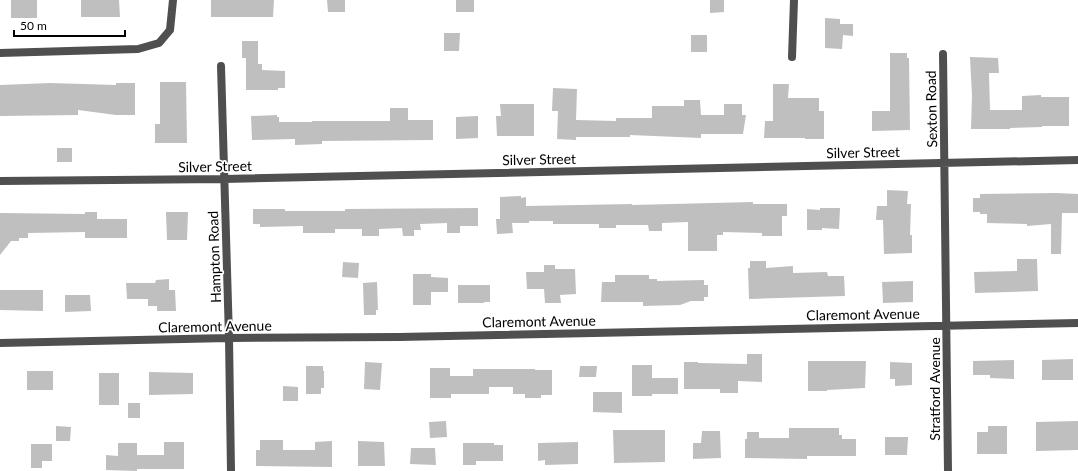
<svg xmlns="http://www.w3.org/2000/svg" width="1078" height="471" viewBox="0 0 1078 471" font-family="Lato,sans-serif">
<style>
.building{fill:#bfbfbf}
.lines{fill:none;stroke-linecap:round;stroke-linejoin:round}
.street{stroke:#4f4f4f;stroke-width:8}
.labels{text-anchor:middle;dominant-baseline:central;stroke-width:3.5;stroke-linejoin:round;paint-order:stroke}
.street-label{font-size:14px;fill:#000;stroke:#fff}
</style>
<rect width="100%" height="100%" fill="#fff"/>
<path class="building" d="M11,0H37V18H11Z
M81,0H119L120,17H81Z
M211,0H274L273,17H211Z
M327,0H345V12H328Z
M456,0H474V12H456Z
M710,0H724V12L710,13Z
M825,18L840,19V24H853V36L843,35L842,49L825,48Z
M444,33H460L459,51H444Z
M691,35H707V52H691Z
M242,41H258V64H262V70L285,71V88H278V90H246V58H242Z
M890,53H907V58H909L910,130L872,131V111H890Z
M970,57L998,58L999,73H989L990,110H1022V96L1041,95V97H1069V126H1042V127L1010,128V129H971L972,96Z
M160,82H186L187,143H155V124H160Z
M50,83L116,85V83H135V115H116L78,110V115L0,116V85Z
M773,84H789L788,98H819V111H824V139H805V138H764L765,121H773Z
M553,88L577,89L576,120L616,121V118H652V106H684V100H700L701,115H724V104H742V115H746L743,134H701V138L630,135V137H576V140L557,139L558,111H552Z
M500,104H534V136H497L496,116H501Z
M390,108H408V120H433V140L322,141V144L295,145V139L252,140L251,116L277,115V117H279V122H312V121H390Z
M478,116V138L456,139V117Z
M57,148H72V162H57Z
M887,190L908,191L907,204H911L910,235H912V253L884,254L883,220H876L877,206H887Z
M1056,193L1078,194V213H1062L1061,254H1051V224L1027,226V224L987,223V214H980V212H973V198H980V194Z
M521,196V198L526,197V206L632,204V205L753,202V204H787V216H782V236H762V233L723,232V235H717V251H688V222L662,223V231H649L648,225H616V228H599V224H553V221H529V223H512L513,233L497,234L496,219H500V197Z
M478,208V226H460V233H447V223L420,224L421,230H414V236H403L402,228L379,229V236H362V229H335V233H303V226L260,227V224H253V209H285V211H345V209Z
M820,208H840L839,229L822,228V230H807V209L820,210Z
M85,212H97V219H127V238H85V232L28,233V238H19V241H11L0,255V213L85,214Z
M166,212H188L187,240H167Z
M1017,259H1037L1038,291L975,293L974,272L1017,271Z
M750,261H766V268L793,266V273L827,272L828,276H844L845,296L749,299L748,268H750Z
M343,262L359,263L358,278L342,277Z
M544,265H555V269H575L576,294L560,295L561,303H545L544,289H527L526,272H544Z
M413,274H431V277L448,278V292H431V305H413Z
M615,275H649V279H657V281L704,280V285H708V297H704V301H691L680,305L643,306V302H601L602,282H615Z
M169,279V290H175L176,311H157V306H148V299H127L126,283H155L156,280Z
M913,281V302L883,303L882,282Z
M377,282L378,310H376V315H364L363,283Z
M458,285H490V302H484V303H458Z
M0,290H43V311L0,310Z
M65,295H90L91,311L65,312Z
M747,354H762V382L738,381V393H720V389H684V362H698V363L747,364Z
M1073,359V380H1042V360Z
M1014,360V379L990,378V375H973V361Z
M808,361H866L865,388L827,390V391H808Z
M365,362L382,363L380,390L364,389Z
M890,362L912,363V385L895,386V379H890Z
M632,365H652V378H678V394H652V396H632Z
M306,366H323V371H324V388H321V394H306Z
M580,366H597L596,377H579Z
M430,368H450V376H473V369H535V370H552V395H541V398H525V394H513V387H489V394H451V398H430Z
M27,371H53V390H27Z
M149,372L193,373V394L149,395Z
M99,373H119V405H99Z
M283,386L298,387V401H283Z
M593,392H622V413L593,412Z
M128,403H140V418H128Z
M446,421L447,437L430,438L429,422Z
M1078,421V450L1036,451V422Z
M56,426L71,427L70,441H56Z
M988,426H1007V454H977V432H988Z
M789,428H839V435H842V439H856V456H807V459L745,458V439H747V432H759V438H789Z
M613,430H665V462L614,463Z
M702,431H720L721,458L693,459V443H701Z
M885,437H908L907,455H885Z
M260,440H283V450H315V442L332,441V467L256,466V450H260Z
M358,441L384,442L385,466H358Z
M164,442H184V469H137V471L106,470V455L118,456V443H137V455H164Z
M578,442V464L545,465V460L538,461V443Z
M463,443H494V445H503V461H476V465H463Z
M31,444H52V461H42V468H31Z
M411,448H435L436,465L410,464Z"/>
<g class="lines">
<path class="street" d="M0,53L138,49L159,43L170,30L173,0
M943,54L948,471
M792,57L794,0
M221,66L229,338L231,471
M0,181L224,179L1078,160
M0,343L229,338L399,337L1078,323"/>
</g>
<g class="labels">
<g class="street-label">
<text transform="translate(931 109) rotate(-91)">Sexton Road</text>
<text transform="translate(863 152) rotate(-1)">Silver Street</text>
<text transform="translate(539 159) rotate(-1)">Silver Street</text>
<text transform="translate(215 166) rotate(-1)">Silver Street</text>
<text transform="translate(214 257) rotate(-92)">Hampton Road</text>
<text transform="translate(863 314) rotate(-1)">Claremont Avenue</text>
<text transform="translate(539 321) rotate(-1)">Claremont Avenue</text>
<text transform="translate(215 326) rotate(-1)">Claremont Avenue</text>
<text transform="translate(934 389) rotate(-90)">Stratford Avenue</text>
</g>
</g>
<path d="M14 30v6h111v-6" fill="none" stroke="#000000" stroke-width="2"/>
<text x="20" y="30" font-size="12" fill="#000000" stroke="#ffffff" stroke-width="3" paint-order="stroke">50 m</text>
</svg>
